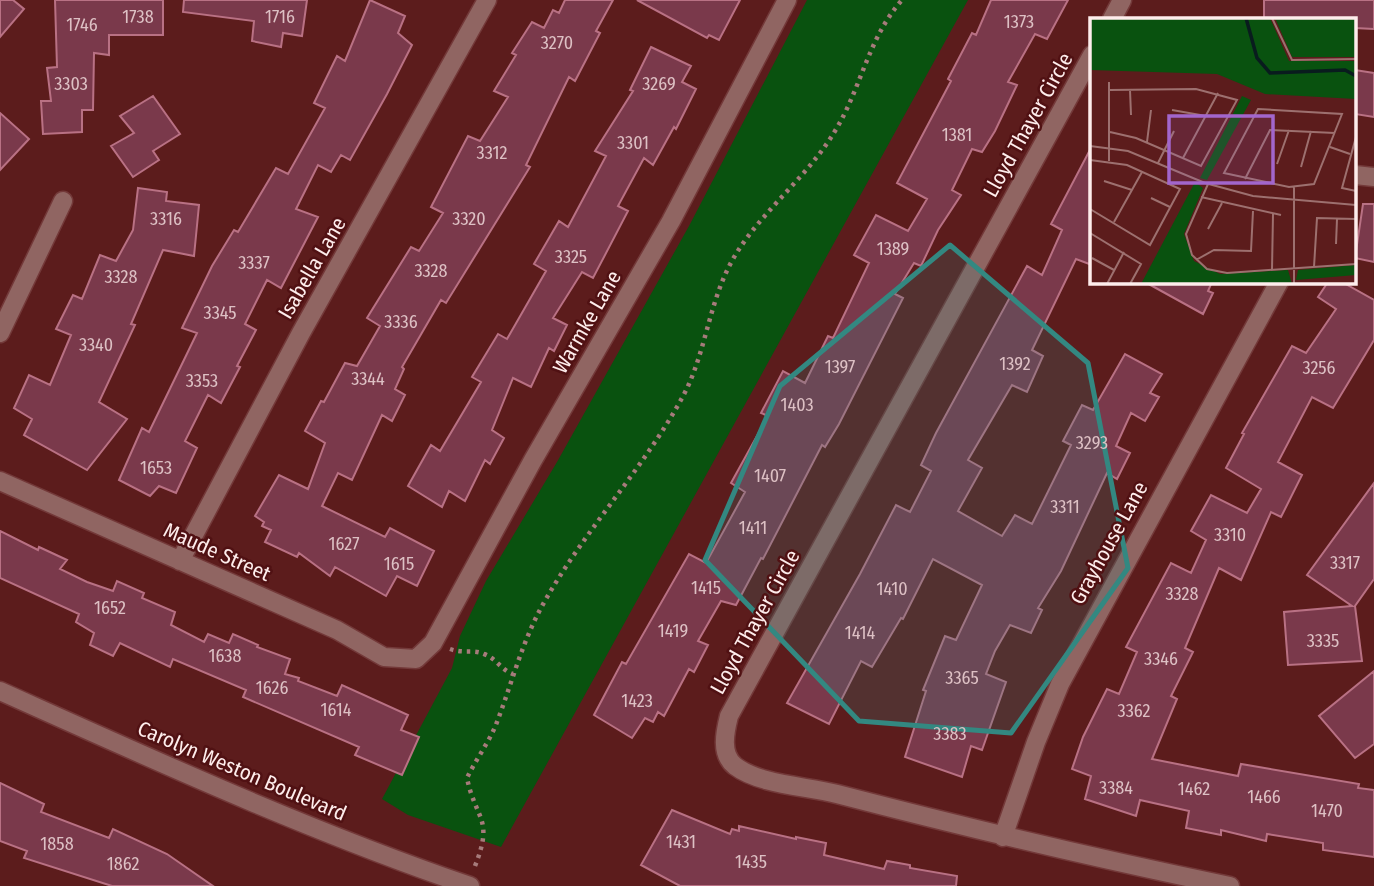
<svg xmlns="http://www.w3.org/2000/svg" width="1374" height="886" viewBox="0 0 1374 886" font-family="'Fira Sans Condensed',sans-serif">
<style>
.green{fill:#09520f}
.building{fill:#7a394b;stroke:#b97184;stroke-width:2}
.lines{fill:none;stroke-linecap:round;stroke-linejoin:round}
.minor-casing{stroke:#733939;stroke-width:21}
.path{stroke:#a67b7b;stroke-width:4.5;stroke-dasharray:3.5 5;stroke-linecap:butt}
.minor{stroke:#906562;stroke-width:18}
.marked{fill:#338881;fill-opacity:0.2;stroke:#338881;stroke-width:5;stroke-linejoin:round}
.labels{text-anchor:middle;dominant-baseline:central;stroke-width:5;stroke-linejoin:round;paint-order:stroke}
.number-label{font-size:18px;fill:#ddc0c4}
.street-label{font-size:21px;fill:#feedec;stroke:#501113}
.inset-river{fill:none;stroke:#091c1e;stroke-width:3.5}
.inset-road{fill:none;stroke:#9d706f;stroke-width:2}
.view{fill:#a266cc;fill-opacity:0.15;stroke:#a266cc;stroke-width:3.5}
.inset-edge{fill:none;stroke:#feedec;stroke-width:3.5}
</style>
<rect width="100%" height="100%" fill="#5c1c1c"/>
<path class="green" d="M807,0H968L501,847L408,815L382,799L452,668L460,636L486,581L557,462L689,226Z"/>
<path class="building" d="M0,0H13L24,9L0,37Z
M55,0H163V35H109V55L94,53L93,110H82V132L43,134L41,101H51L47,68L57,67Z
M184,0H307L302,36L283,33L281,47L252,41L254,21L183,12Z
M370,0L405,16L398,33L412,45L387,94L350,160L341,155L331,172L318,165L296,209L318,217L281,288L267,280L245,324L256,330L237,366L240,367L221,403L208,395L185,441L197,448L176,493L159,486L150,496L119,480L142,428L149,432L197,333L182,328L212,266L234,230L238,232L276,168L288,174L325,108L314,103L337,56L345,61Z
M565,0H613L596,31L600,33L575,81L569,77L526,165L530,167L446,303L441,300L402,367L404,369L395,389L405,395L392,421L382,415L352,480L338,473L322,506L385,537L390,528L434,551L417,586L397,576L386,596L335,567L330,576L299,553L297,557L265,542L271,530L262,526L264,522L255,516L279,475L308,489L325,443L305,431L321,401L324,402L345,363L357,366L376,333L380,326L367,318L411,247L419,251L443,213L431,207L468,136L480,141L508,97L494,91L516,55L512,53L532,22L544,28L553,10L559,13Z
M637,0H740L719,40L709,35L707,38Z
M991,0H1068L1047,39L1035,34L1008,82L1017,85L995,131L982,152L972,149L952,190L961,195L938,230L921,266L914,263L895,294L903,298L839,424L825,447L822,445L763,559L761,558L736,605L721,601L698,641L708,645L694,672L689,669L664,716L658,712L653,722L645,718L632,738L594,715L622,662L626,664L689,554L706,563L745,492L731,483L768,416L761,413L783,371L805,383L828,336L833,338L869,263L854,255L876,215L908,231L927,199L897,183L951,81L948,79L972,33L976,35Z
M1264,0H1374V29L1355,28V19H1264Z
M651,47L691,66L682,82L696,89L676,129L674,127L653,165L644,158L618,206L628,211L593,278L582,272L553,318L567,325L554,351L549,348L531,387L513,378L492,430L504,438L490,464L485,460L465,501L449,491L442,507L408,486L431,445L440,451L481,382L472,377L498,334L507,339L546,271L534,264L559,221L568,227L606,156L595,151L633,91L630,90Z
M1355,70L1374,73V117L1355,114Z
M153,96L180,134L153,151L159,160L133,177L111,146L134,133L120,116Z
M0,113L29,139L0,170Z
M1092,146V265L1076,259L1032,350L1043,356L1027,392L1012,385L968,460L982,468L958,511L1002,536L1015,515L1032,524L1071,445L1063,441L1082,405L1093,410L1125,354L1162,374L1150,393L1159,397L1145,421L1131,413L1116,446L1130,453L1117,479L1107,473L1061,571L1038,608L1042,610L1031,633L1010,625L995,651L986,674L1006,682L982,750L971,746L962,777L905,757L926,691L923,690L945,636L956,640L982,585L933,559L903,619L901,618L872,667L861,661L829,724L787,703L860,574L896,505L910,512L931,471L921,465L936,433L1027,266L1042,275L1062,230L1051,224Z
M138,188L167,192L166,201L199,205L194,256L163,250L131,324L135,325L99,402L127,419L87,470L24,435L32,419L14,408L29,375L50,385L71,335L56,329L73,295L82,299L100,255L116,261L133,230Z
M1363,204H1374V262L1355,258Z
M1145,282H1212L1208,291L1213,293L1203,314Z
M1328,282H1342L1374,300V340L1333,408L1312,397L1278,462L1302,475L1281,517L1271,512L1241,580L1219,568L1185,648L1193,652L1171,696L1177,699L1152,759L1238,776L1241,764L1359,784L1358,788L1374,790V857L1323,850V843L1267,834L1266,841L1221,830V835L1186,828L1189,811L1140,800L1136,816L1085,799L1091,776L1072,769L1083,737L1107,689L1119,694L1137,652L1126,647L1171,563L1191,573L1206,540L1191,531L1211,495L1247,513L1261,489L1226,468L1244,434L1242,433L1292,346L1306,353L1336,309L1318,297Z
M1374,483V579L1355,606L1362,661L1288,665L1284,612L1352,606L1307,575Z
M0,531L38,550L39,547L67,560L60,569L87,582L113,591L117,581L144,593L142,598L175,612L171,625L204,642L208,634L229,643L233,634L258,645L257,647L290,659L285,674L299,678L298,681L337,696L342,685L408,715L401,730L419,737L402,775L355,755L359,747L243,697L246,690L173,659L170,667L120,643L113,656L90,645L94,633L76,622L79,614L0,578Z
M1374,671V744L1355,758L1319,716Z
M0,783L44,804L41,812L109,838L113,829L167,854L213,886H112L24,858L27,851L0,841Z
M672,810L730,834L732,829L739,831V826L796,839V837L826,843L824,855L884,869L887,861L910,865V868L957,876L956,886H680L641,865Z"/>
<g class="lines">
<g class="minor-casing">
<path id="minor" d="M1112,19L1122,0
M1092,55L729,716C725,732 720,754 735,766C760,785 807,786 837,794C968,828 1098,859 1230,886
M1355,175L1374,177
M0,333L63,201
M0,481L337,630L384,657L416,659L433,643L533,460L671,221L787,0
M180,561L301,333L487,0
M0,691C154,760 309,831 470,886
M1003,837L1036,742L1060,684L1279,282"/>
</g>
<path class="path" d="M450,649C464,654 473,649 484,654C496,658 501,670 513,674
M475,866C494,818 476,821 467,778C476,759 490,741 497,722C513,680 523,638 546,599C586,529 643,469 682,398C706,355 708,303 733,259C760,212 807,178 835,131C861,89 868,38 902,0"/>
<use href="#minor" class="minor"/>
</g>
<path class="marked" d="M950,245L1088,363L1128,568L1011,733L859,721L705,560L780,386Z"/>
<g class="labels">
<g class="number-label">
<text x="138" y="17">1738</text>
<text x="280" y="17">1716</text>
<text x="1019" y="22">1373</text>
<text x="82" y="25">1746</text>
<text x="557" y="43">3270</text>
<text x="71" y="84">3303</text>
<text x="659" y="84">3269</text>
<text x="957" y="135">1381</text>
<text x="633" y="143">3301</text>
<text x="492" y="153">3312</text>
<text x="166" y="219">3316</text>
<text x="469" y="219">3320</text>
<text x="893" y="249">1389</text>
<text x="571" y="257">3325</text>
<text x="254" y="263">3337</text>
<text x="431" y="271">3328</text>
<text x="121" y="277">3328</text>
<text x="220" y="313">3345</text>
<text x="401" y="322">3336</text>
<text x="96" y="345">3340</text>
<text x="1015" y="364">1392</text>
<text x="840" y="367">1397</text>
<text x="1319" y="368">3256</text>
<text x="368" y="379">3344</text>
<text x="202" y="381">3353</text>
<text x="797" y="405">1403</text>
<text x="1092" y="443">3293</text>
<text x="156" y="468">1653</text>
<text x="770" y="476">1407</text>
<text x="1065" y="507">3311</text>
<text x="753" y="528">1411</text>
<text x="1230" y="535">3310</text>
<text x="344" y="544">1627</text>
<text x="1345" y="563">3317</text>
<text x="399" y="564">1615</text>
<text x="706" y="588">1415</text>
<text x="892" y="589">1410</text>
<text x="1182" y="594">3328</text>
<text x="110" y="608">1652</text>
<text x="673" y="631">1419</text>
<text x="860" y="633">1414</text>
<text x="1323" y="641">3335</text>
<text x="225" y="656">1638</text>
<text x="1161" y="659">3346</text>
<text x="962" y="678">3365</text>
<text x="272" y="688">1626</text>
<text x="637" y="701">1423</text>
<text x="336" y="710">1614</text>
<text x="1134" y="711">3362</text>
<text x="950" y="734">3383</text>
<text x="1116" y="788">3384</text>
<text x="1194" y="789">1462</text>
<text x="1264" y="797">1466</text>
<text x="1327" y="811">1470</text>
<text x="681" y="842">1431</text>
<text x="57" y="844">1858</text>
<text x="751" y="862">1435</text>
<text x="123" y="864">1862</text>
</g>
<g class="street-label">
<text transform="translate(1028 125) rotate(-61)">Lloyd Thayer Circle</text>
<text transform="translate(312 268) rotate(-60)">Isabella Lane</text>
<text transform="translate(587 322) rotate(-60)">Warmke Lane</text>
<text transform="translate(1109 543) rotate(-61)">Grayhouse Lane</text>
<text transform="translate(217 552) rotate(24)">Maude Street</text>
<text transform="translate(755 622) rotate(-61)">Lloyd Thayer Circle</text>
<text transform="translate(242 771) rotate(23)">Carolyn Weston Boulevard</text>
</g>
</g>
<g transform="translate(1090 18)">
<rect width="266" height="266" fill="#5c1c1c"/>
<path d="M0,0H180L199,43H266V81L175,76L127,56L0,52ZM185,0H266V39H202ZM152,78L161,82L117,162L110,160ZM105,164L113,170L94,216L104,243L130,256L198,252L202,266H51ZM266,247V257L206,262L208,252Z" fill="#09520f"/>
<path class="inset-river" d="M156,0L167,40L180,55L255,52L266,58"/>
<path class="inset-road" d="M182,0L202,42L266,41M20,72L106,71L147,82L111,148L46,120L20,114M40,72L41,97M168,91L252,96L224,166L199,169L134,155ZM82,92L116,98M266,119L252,170L266,173M57,124L61,92M0,128L38,133L115,165L163,178L266,187M240,129L260,136M93,140L128,75M0,142L37,147L90,171L60,227L0,191M19,143V64M68,145L84,113M187,146L199,112M211,149L221,113M155,161L180,112L245,115M14,163L42,172M118,166L96,216L102,237L117,251L137,255L266,246M111,179L191,197M61,180L80,189M24,204L52,154M118,211L132,185M0,215L51,246L40,266M246,226L247,201M2,240L24,252M106,242L124,232L161,233L163,193M224,249L227,200L266,201M182,252L183,196M17,266L34,234M204,266V169"/>
<path class="view" d="M79,98H183V165H79Z"/>
<rect width="266" height="266" class="inset-edge"/>
</g>
</svg>
